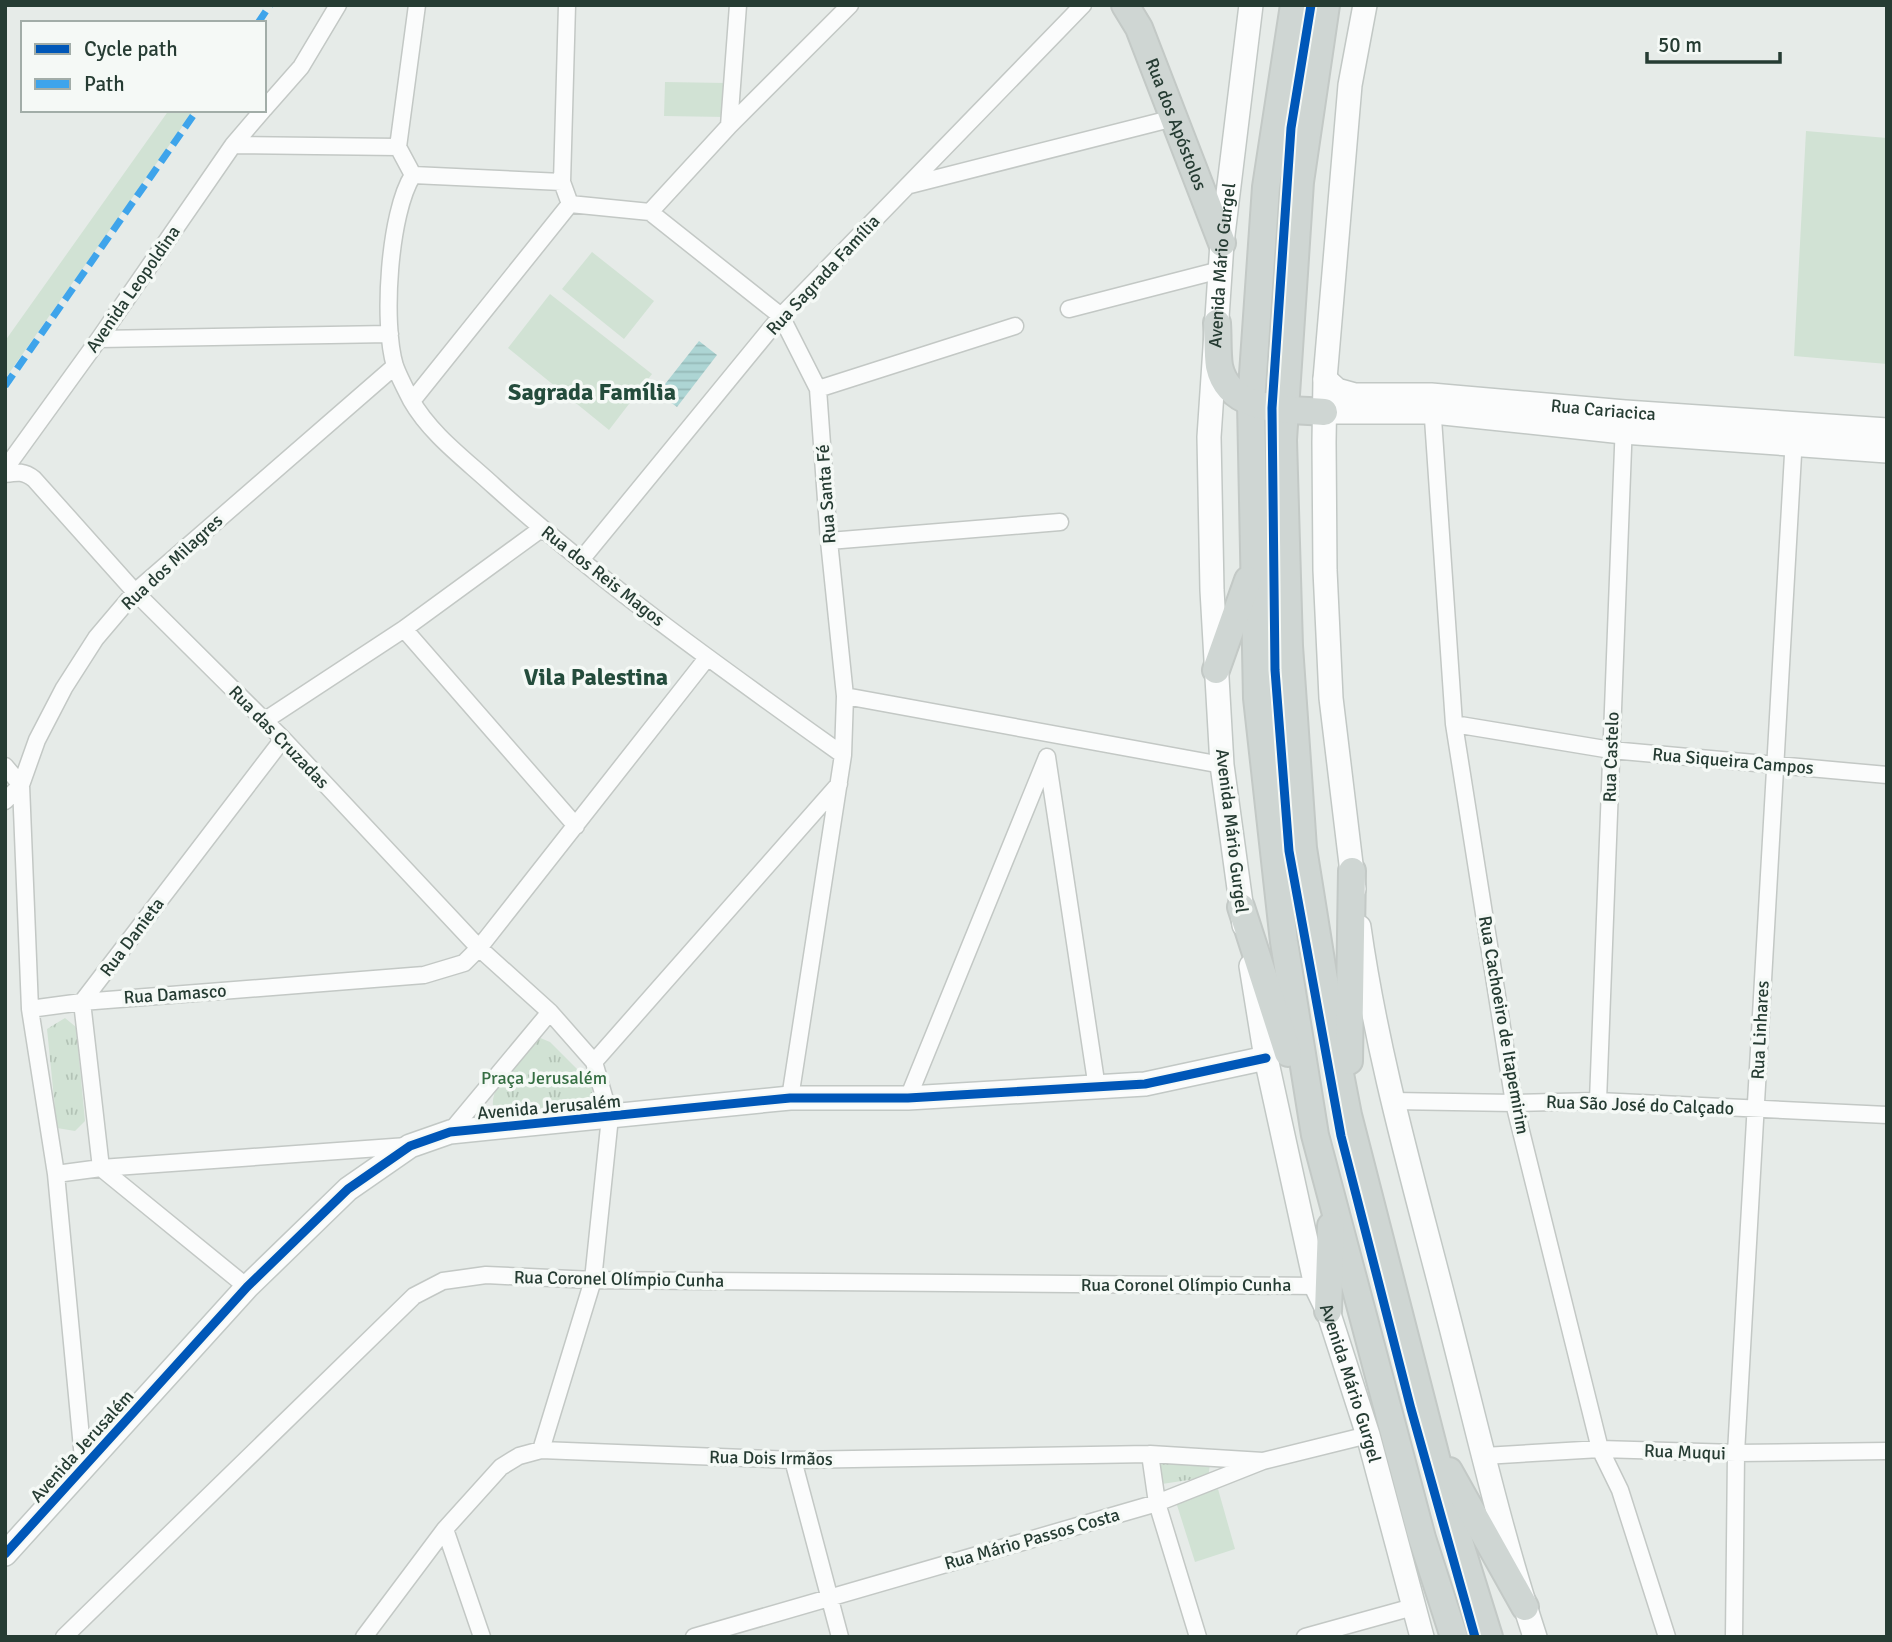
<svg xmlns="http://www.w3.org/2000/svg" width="1892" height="1642" viewBox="0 0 1892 1642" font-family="Signika,sans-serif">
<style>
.grass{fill:#d1e2d4}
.park{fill:url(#park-tufts)}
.water{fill:url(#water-rules)}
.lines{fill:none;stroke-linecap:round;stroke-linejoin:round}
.street-casing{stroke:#c3c8c5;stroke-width:19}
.secondary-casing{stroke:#c2c8c5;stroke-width:26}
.primary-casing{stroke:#c3c9c6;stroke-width:30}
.street{stroke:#fbfcfc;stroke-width:16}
.secondary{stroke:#fbfcfc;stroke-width:23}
.primary{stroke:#cfd6d3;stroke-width:26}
.quiet{stroke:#3ea4eb;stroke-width:7;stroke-dasharray:14 7;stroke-linecap:butt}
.cycleway-casing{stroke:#f5f9f6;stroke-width:13}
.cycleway{stroke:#0057b8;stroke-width:9}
.labels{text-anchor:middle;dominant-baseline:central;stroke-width:7;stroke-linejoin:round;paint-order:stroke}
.street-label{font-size:18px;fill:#263c33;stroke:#f5f9f6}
.park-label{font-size:18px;fill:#356e42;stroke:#f5f9f6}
.district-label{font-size:24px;font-weight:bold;fill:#244c3c;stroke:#f5f9f6}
</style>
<defs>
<pattern id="park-tufts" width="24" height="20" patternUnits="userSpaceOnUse" patternTransform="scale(1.75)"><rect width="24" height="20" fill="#d1e2d4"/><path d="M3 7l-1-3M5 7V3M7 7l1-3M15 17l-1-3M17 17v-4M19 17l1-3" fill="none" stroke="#b3c3b6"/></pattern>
<pattern id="water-rules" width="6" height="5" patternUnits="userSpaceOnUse" patternTransform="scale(1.75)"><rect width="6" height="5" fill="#add5d4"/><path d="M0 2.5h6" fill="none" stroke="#95b8b6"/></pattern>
</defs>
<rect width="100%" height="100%" fill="#e6ebe8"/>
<path class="grass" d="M665,82L726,83L725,117L664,116Z
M169,110H194L5,379V341Z
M1806,131L1887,138V364L1794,356Z
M592,252L654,301L624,339L562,289Z
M550,294L652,374L609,430L508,348Z
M1218,1489L1235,1549L1195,1562L1176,1502Z"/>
<path class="park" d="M65,1018L76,1027L85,1121L75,1131L57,1128L47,1029Z
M538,1037L550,1042L591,1083L593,1096L590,1106L505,1111L493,1106C490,1083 524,1055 538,1037Z
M1157,1461L1210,1465L1208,1477L1162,1484Z"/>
<path class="water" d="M699,341L717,355L677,407L658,393Z"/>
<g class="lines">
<g class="street-casing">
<path id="street" d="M417,5L398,147L413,175C389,212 382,324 395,366C399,377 406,390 411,400C431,435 466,460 495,487C604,585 724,670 843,755
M264,109L301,67L338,5
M729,126L738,5
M233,145L398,147
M413,175L562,182L570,204L650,212L781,316L818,389L829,541L845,696L843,755L790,1098
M562,182L567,5
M910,185L1174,118
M650,212L729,126L850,5
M1069,309L1220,270
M99,339L390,334
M818,389L1015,326
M412,401L570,204
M1432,404L1454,724L1514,1103L1600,1449L1620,1490L1667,1637
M5,469L99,339L233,145L263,110
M5,474C18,472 24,471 34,479L135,592L283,739L479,948L550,1012L594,1062L610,1117L593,1280L541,1450
M829,541L1060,522
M581,560L781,316L1083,5
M404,629L576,826
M845,696L1222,765
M264,721L404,629L541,529
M1454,724L1611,750L1887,775
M1047,757L1097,1088
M5,766L21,785L30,1009L56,1174L84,1469
M5,801L21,785L37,740L64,688L96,638L135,592L395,366
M30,1009L82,1002L424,975L464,963L479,948L707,658
M594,1062L839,784
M908,1098L1047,757
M1393,1101L1514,1103L1598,1101L1887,1115
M1598,1101L1624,422
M450,1132L550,1012
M101,1168L82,1002L283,739
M101,1168L247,1287
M56,1174L101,1168L407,1146
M1150,1454L1157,1503L1198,1637
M1484,1456L1600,1449L1736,1453L1887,1451
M793,1460L840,1637
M445,1529L482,1637
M64,1637L414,1296L443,1281L486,1275L593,1280L1316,1286
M364,1637L445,1529L501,1467L519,1456L541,1450L793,1460L1150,1454L1263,1461
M694,1637L1157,1503L1263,1461L1368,1435
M1305,1637L1413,1607
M1734,1637L1736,1453L1794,437"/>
</g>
<g class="secondary-casing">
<g id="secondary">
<path id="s1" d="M1325,379L1337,390L1355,395H1431L1625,412L1887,430"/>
<path d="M1324,412H1434L1623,432L1887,451"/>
<path d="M1354,889L1331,698L1325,570L1324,442L1325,379L1350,85L1365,5"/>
<path id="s2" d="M1244,925L1222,765L1212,590L1209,437L1222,243L1251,5"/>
<path d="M1359,927C1377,1055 1413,1179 1445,1304C1474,1415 1499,1528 1535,1637"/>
<path id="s3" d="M1251,966L1266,1058L1316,1286L1328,1311L1368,1435L1422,1637"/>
<path d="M5,1554L247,1287L348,1189L410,1146L450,1132L790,1098H908L1145,1084L1266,1058"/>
</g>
</g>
<g class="primary-casing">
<g id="primary">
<path id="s4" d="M1125,5L1139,28L1222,243"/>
<path d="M1294,5L1266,187L1251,403L1257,698L1284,942L1315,1135L1422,1538L1454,1637"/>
<path d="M1326,5L1300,182L1283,440L1289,646L1303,848L1335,1048L1348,1115L1450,1512L1489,1637"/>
<path d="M1217,323C1218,337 1217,353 1219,366C1229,413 1287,409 1324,412"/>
<path d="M1216,670L1248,580"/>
<path d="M1241,907L1288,1053"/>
<path d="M1349,1061L1352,871"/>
<path d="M1328,1311L1331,1226"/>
<path d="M1449,1471L1525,1607"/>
</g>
</g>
<use href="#street" class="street"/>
<use href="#secondary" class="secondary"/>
<use href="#primary" class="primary"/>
<path class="quiet" d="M258,23L270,5
M5,386L197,110"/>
<g class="cycleway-casing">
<path id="cycleway" d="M1311,5L1291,128L1272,408L1275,670L1289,851L1341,1136L1411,1409L1475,1637
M5,1554L247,1287L348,1189L410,1146L450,1132L790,1098H908L1145,1084L1266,1058"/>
</g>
<use href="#cycleway" class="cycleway"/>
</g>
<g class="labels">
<g class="street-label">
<text stroke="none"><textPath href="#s4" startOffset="130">Rua dos Apóstolos</textPath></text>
<text stroke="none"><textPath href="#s2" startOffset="662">Avenida Mário Gurgel</textPath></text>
<text transform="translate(823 275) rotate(-47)">Rua Sagrada Família</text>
<text transform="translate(133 289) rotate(-55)">Avenida Leopoldina</text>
<text stroke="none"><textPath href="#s1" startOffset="284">Rua Cariacica</textPath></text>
<text transform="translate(826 494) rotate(-94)">Rua Santa Fé</text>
<text transform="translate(172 562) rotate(-43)">Rua dos Milagres</text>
<text transform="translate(603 576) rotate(38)">Rua dos Reis Magos</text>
<text transform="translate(279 737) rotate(46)">Rua das Cruzadas</text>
<text transform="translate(1611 757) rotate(-88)">Rua Castelo</text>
<text transform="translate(1733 761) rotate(5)">Rua Siqueira Campos</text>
<text transform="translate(1232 831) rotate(83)">Avenida Mário Gurgel</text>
<text transform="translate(132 937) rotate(-53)">Rua Danieta</text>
<text transform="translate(175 994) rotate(-4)">Rua Damasco</text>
<text transform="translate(1504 1025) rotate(80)">Rua Cachoeiro de Itapemirim</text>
<text transform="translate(1760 1030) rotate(-87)">Rua Linhares</text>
<text transform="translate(1640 1105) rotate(2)">Rua São José do Calçado</text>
<text transform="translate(549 1107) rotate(-5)">Avenida Jerusalém</text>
<text transform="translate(619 1279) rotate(1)">Rua Coronel Olímpio Cunha</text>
<text x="1186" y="1285">Rua Coronel Olímpio Cunha</text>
<text stroke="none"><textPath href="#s3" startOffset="430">Avenida Mário Gurgel</textPath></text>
<text transform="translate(82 1446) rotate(-48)">Avenida Jerusalém</text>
<text transform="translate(1685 1452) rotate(2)">Rua Muqui</text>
<text transform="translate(771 1458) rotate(1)">Rua Dois Irmãos</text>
<text transform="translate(1032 1539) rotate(-16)">Rua Mário Passos Costa</text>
</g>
<g class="park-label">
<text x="544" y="1078">Praça Jerusalém</text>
</g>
<g class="district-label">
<text x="592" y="392">Sagrada Família</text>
<text x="596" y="677">Vila Palestina</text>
</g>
</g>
<rect width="1892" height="1642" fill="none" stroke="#263c33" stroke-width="14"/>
<rect x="21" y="21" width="245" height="91" fill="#f5f9f6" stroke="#a2ada8" stroke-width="2"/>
<rect x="35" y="44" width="35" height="10" fill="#0057b8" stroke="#a2ada8" stroke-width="2"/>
<text x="84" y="56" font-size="21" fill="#263c33">Cycle path</text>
<rect x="35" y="79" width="35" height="10" fill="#3ea4eb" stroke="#a2ada8" stroke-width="2"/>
<text x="84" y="91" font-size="21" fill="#263c33">Path</text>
<path d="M1647 52v10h133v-10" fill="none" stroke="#263c33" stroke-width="3.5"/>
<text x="1658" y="52" font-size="21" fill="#263c33" stroke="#f5f9f6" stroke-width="5" paint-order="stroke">50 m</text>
</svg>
